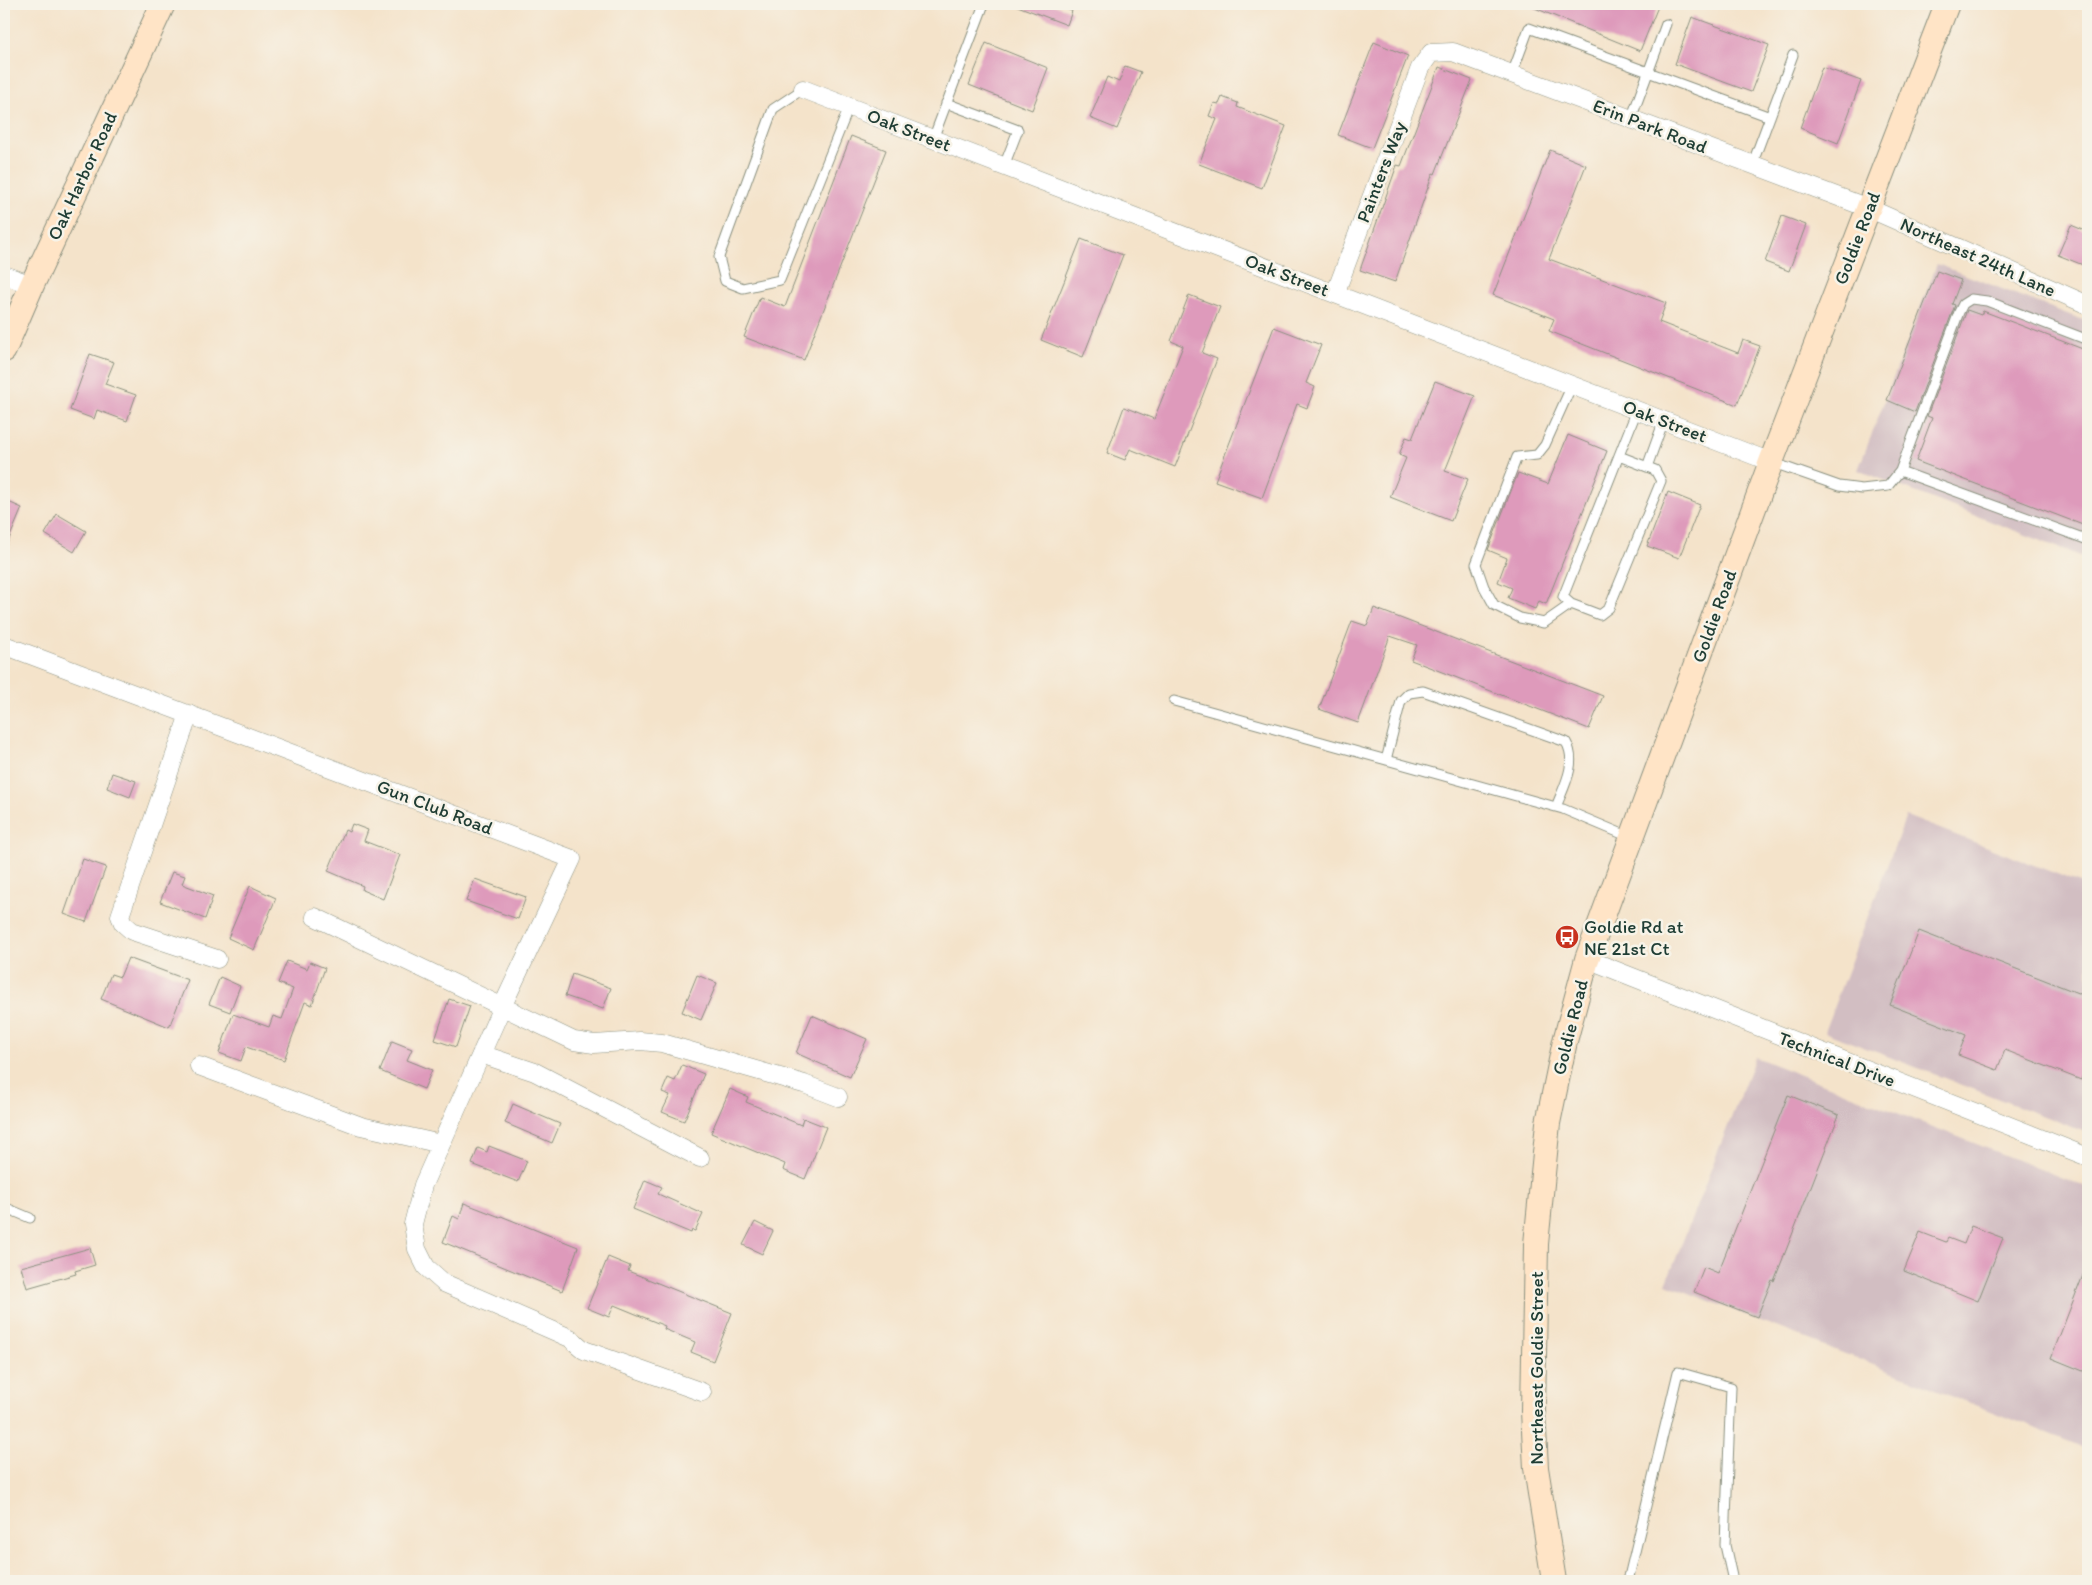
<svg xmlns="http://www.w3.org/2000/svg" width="2092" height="1585" viewBox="0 0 2092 1585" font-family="Itim,sans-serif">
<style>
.industrial{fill:#d2bec2}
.building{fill:#de9abb}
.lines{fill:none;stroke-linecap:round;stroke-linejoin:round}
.lane-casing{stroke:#8a907f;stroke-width:11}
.street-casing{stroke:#8a907f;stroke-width:19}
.secondary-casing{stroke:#8a907f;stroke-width:26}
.lane{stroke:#fff;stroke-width:9}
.street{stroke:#fff;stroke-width:18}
.secondary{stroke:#ffe4c6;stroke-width:24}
.labels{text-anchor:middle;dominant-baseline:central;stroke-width:5;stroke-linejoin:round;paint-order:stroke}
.street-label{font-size:19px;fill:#1f3d34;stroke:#f7f3e8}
.poi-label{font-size:19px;fill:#1f3d34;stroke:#f7f3e8;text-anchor:start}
</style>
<rect width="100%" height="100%" fill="#f7f3e8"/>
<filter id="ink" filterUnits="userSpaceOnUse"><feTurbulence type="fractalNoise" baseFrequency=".02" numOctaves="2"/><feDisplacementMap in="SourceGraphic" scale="10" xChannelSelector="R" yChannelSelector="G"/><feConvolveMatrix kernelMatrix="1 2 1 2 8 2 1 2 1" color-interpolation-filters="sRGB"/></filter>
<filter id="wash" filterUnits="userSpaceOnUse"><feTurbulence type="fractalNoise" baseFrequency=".0096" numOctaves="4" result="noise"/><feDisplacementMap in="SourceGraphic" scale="20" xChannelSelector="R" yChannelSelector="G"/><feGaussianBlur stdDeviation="1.12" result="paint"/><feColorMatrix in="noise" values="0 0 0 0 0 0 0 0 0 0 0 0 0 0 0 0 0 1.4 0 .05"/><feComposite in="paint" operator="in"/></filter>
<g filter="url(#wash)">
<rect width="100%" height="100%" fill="#f4e3ca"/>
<path class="industrial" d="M1937,264L2088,322V559L1858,470Z
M1906,816L2088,886V1133L1824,1032Z
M1755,1057L2088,1188V1449L1666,1284Z"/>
<g id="blocks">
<path class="building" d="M1015,4H1051L1072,11L1067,25L1015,5Z
M1525,4H1659L1640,51Z
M1692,17L1769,45L1751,92L1675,64Z
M1374,42L1408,56L1372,148L1338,135Z
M986,43L1048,68L1032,110L969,85Z
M1125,66L1141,72L1117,129L1090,118L1107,77L1119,82Z
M1439,67L1472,80L1435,174L1433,173L1395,282L1360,270L1397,165L1401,166Z
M1822,67L1861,81L1838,143L1800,128Z
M1222,97L1238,103L1237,107L1286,126L1262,188L1199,164L1217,119L1209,116L1214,103L1219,104Z
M851,136L886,150L804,360L744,337L760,297L785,307Z
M1550,150L1586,165L1549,259L1666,303L1659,322L1738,353L1743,340L1760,346L1737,405L1549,331L1554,319L1493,295Z
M1782,216L1806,225L1789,271L1765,262Z
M2071,225L2088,232V267L2058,255Z
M1081,239L1123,255L1083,357L1041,340Z
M1937,271L1961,280L1952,304L1955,305L1915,412L1887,400Z
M1189,295L1220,307L1202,353L1217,359L1175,467L1130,449L1125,460L1107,453L1124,407L1154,419L1183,346L1171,341Z
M1967,310L1981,315L1983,311L2088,351V527L1916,461L1932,418L1927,416Z
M1274,327L1321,345L1306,383L1315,387L1307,408L1297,404L1262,498L1215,481Z
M90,354L114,362L105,384L136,395L127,421L97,410L94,419L70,410Z
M1435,381L1475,396L1445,471L1468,479L1451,521L1390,497L1406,458L1399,455L1406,437L1412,439Z
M1568,435L1607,451L1546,604L1539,601L1535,609L1508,598L1512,588L1498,582L1507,558L1488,550L1518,473L1548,484Z
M1668,492L1700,505L1679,558L1647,546Z
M4,500L22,508L4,551Z
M57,514L86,531L74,552L45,534Z
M1374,608L1603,696L1589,729L1411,660L1417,645L1390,636L1358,723L1319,709L1352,621L1367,626Z
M112,773L136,781L130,797L107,788Z
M352,824L368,830L364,841L400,855L383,899L362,890L363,886L328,871L345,830L349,832Z
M83,859L106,867L86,922L64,914Z
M172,872L185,876L182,884L213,896L205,919L160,902Z
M475,879L526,897L518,919L466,901Z
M250,886L276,898L254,950L228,938Z
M1919,931L2088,997V1061L2081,1080L2005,1050L1997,1070L1958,1055L1966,1035L1890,1005Z
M128,958L188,980L169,1027L101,999L111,974L120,977Z
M287,961L307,969L310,962L325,968L312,1005L305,1002L284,1060L246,1047L241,1061L219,1053L233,1014L269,1027L273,1016L282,1019L293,989L278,983Z
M572,974L611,988L603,1009L565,996Z
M697,975L717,983L701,1020L682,1012Z
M220,977L240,986L230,1012L209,1004Z
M449,999L470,1006L456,1047L435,1040Z
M812,1015L867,1039L850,1077L796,1053Z
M392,1041L412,1049L407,1060L432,1070L424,1089L380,1071Z
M682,1065L704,1074L684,1121L662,1112L670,1095L662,1092L668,1078L675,1081Z
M730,1089L748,1097L746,1102L801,1125L803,1118L826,1127L805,1179L783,1170L785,1164L711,1133Z
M1788,1095L1839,1115L1774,1281L1772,1280L1757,1317L1694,1292L1704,1267L1718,1273Z
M513,1104L560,1124L552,1143L505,1123Z
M489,1146L527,1161L518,1182L472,1164L478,1148L487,1152Z
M645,1180L662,1187L658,1194L703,1214L695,1231L692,1230L691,1233L633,1209Z
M464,1203L500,1217L501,1216L578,1247L562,1291L443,1242L453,1216L459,1219Z
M755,1222L773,1231L762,1254L743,1245Z
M1971,1226L2003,1238L1978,1301L1904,1271L1920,1232L1946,1242L1948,1238L1964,1244Z
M90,1248L95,1265L75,1271L76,1274L27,1288L21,1267Z
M608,1257L630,1266L628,1271L732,1313L713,1361L691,1352L695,1342L664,1329L665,1326L614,1305L609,1317L587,1308Z
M2087,1265H2088V1373L2051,1358Z"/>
</g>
</g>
<g filter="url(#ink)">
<use href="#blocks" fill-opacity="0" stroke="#8a907f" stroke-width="1"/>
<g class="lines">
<g class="lane-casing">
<path id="lane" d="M1512,74L1529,28L1770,117
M803,89L773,109L719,257L725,281L743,288L780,280L849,107
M946,103L1018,130L1004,166
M1631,119L1666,24
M933,139L984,4
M1752,165L1793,55
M1619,456L1655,470L1661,481L1609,608L1600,615L1571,604L1563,597L1637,410
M1771,462L1839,486L1862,489L1888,486L1900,471L1959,312L1963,304L1971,299L1987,301L2088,340
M1647,467L1664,420
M1900,471L2088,540
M1571,604L1544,623L1520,618L1494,605L1484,587L1476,564L1517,457L1537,455L1545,445L1572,385
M1174,701L1563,809L1632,838
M1386,760L1401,701L1409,693L1423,691L1566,742C1578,763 1564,786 1556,807
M4,1207L30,1218
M1628,1581L1678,1372L1731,1387L1725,1545L1733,1581"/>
</g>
<g class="street-casing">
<path id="street" d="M803,89L1771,462
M4,275L32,285
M1335,294L1420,68L1431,53L1453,52L1868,208L2088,305
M4,645L572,859L502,1007L423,1185L413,1224L417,1249L426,1267L444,1283L570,1338L584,1350L702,1392
M189,714L120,916L123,923L132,931L217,959
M315,917L574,1041L594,1044L640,1041L662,1043L804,1084L838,1097
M1587,959L2088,1157
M481,1054L535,1072L700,1158
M199,1066L361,1126L441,1144"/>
</g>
<g class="secondary-casing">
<path id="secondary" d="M4,350L32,285L163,4
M1554,1581L1536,1468L1533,1411L1536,1244L1548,1123L1565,1041L1587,959L1771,462L1947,4"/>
</g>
<use href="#lane" class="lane"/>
<use href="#street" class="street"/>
<use href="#secondary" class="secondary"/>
</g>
</g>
<defs>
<g id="bus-disc" transform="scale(1.25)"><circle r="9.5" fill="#c8321e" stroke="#f7f3e8"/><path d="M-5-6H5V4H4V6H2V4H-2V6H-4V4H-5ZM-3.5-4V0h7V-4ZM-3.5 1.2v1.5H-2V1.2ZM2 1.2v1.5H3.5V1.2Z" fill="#fff"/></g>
</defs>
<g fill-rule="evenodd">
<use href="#bus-disc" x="1567" y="937"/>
</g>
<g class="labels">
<g class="street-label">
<text transform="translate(1650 126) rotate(21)">Erin Park Road</text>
<text transform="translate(909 130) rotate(21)">Oak Street</text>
<text transform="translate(1381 172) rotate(-69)">Painters Way</text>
<text transform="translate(82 176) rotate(-65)">Oak Harbor Road</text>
<text transform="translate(1857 238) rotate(-69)">Goldie Road</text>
<text transform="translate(1978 257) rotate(24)">Northeast 24th Lane</text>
<text transform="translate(1287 275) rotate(21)">Oak Street</text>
<text transform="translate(1665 421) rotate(21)">Oak Street</text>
<text transform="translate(1714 616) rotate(-70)">Goldie Road</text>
<text transform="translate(435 807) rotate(21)">Gun Club Road</text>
<text transform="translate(1570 1027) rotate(-76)">Goldie Road</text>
<text transform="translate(1837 1059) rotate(21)">Technical Drive</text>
<text transform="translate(1536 1368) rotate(-90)">Northeast Goldie Street</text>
</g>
<g class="poi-label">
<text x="1584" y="926">Goldie Rd at<tspan x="1584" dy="22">NE 21st Ct</tspan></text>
</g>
</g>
<rect width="2092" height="1585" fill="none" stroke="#f7f3e8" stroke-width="20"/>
</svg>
